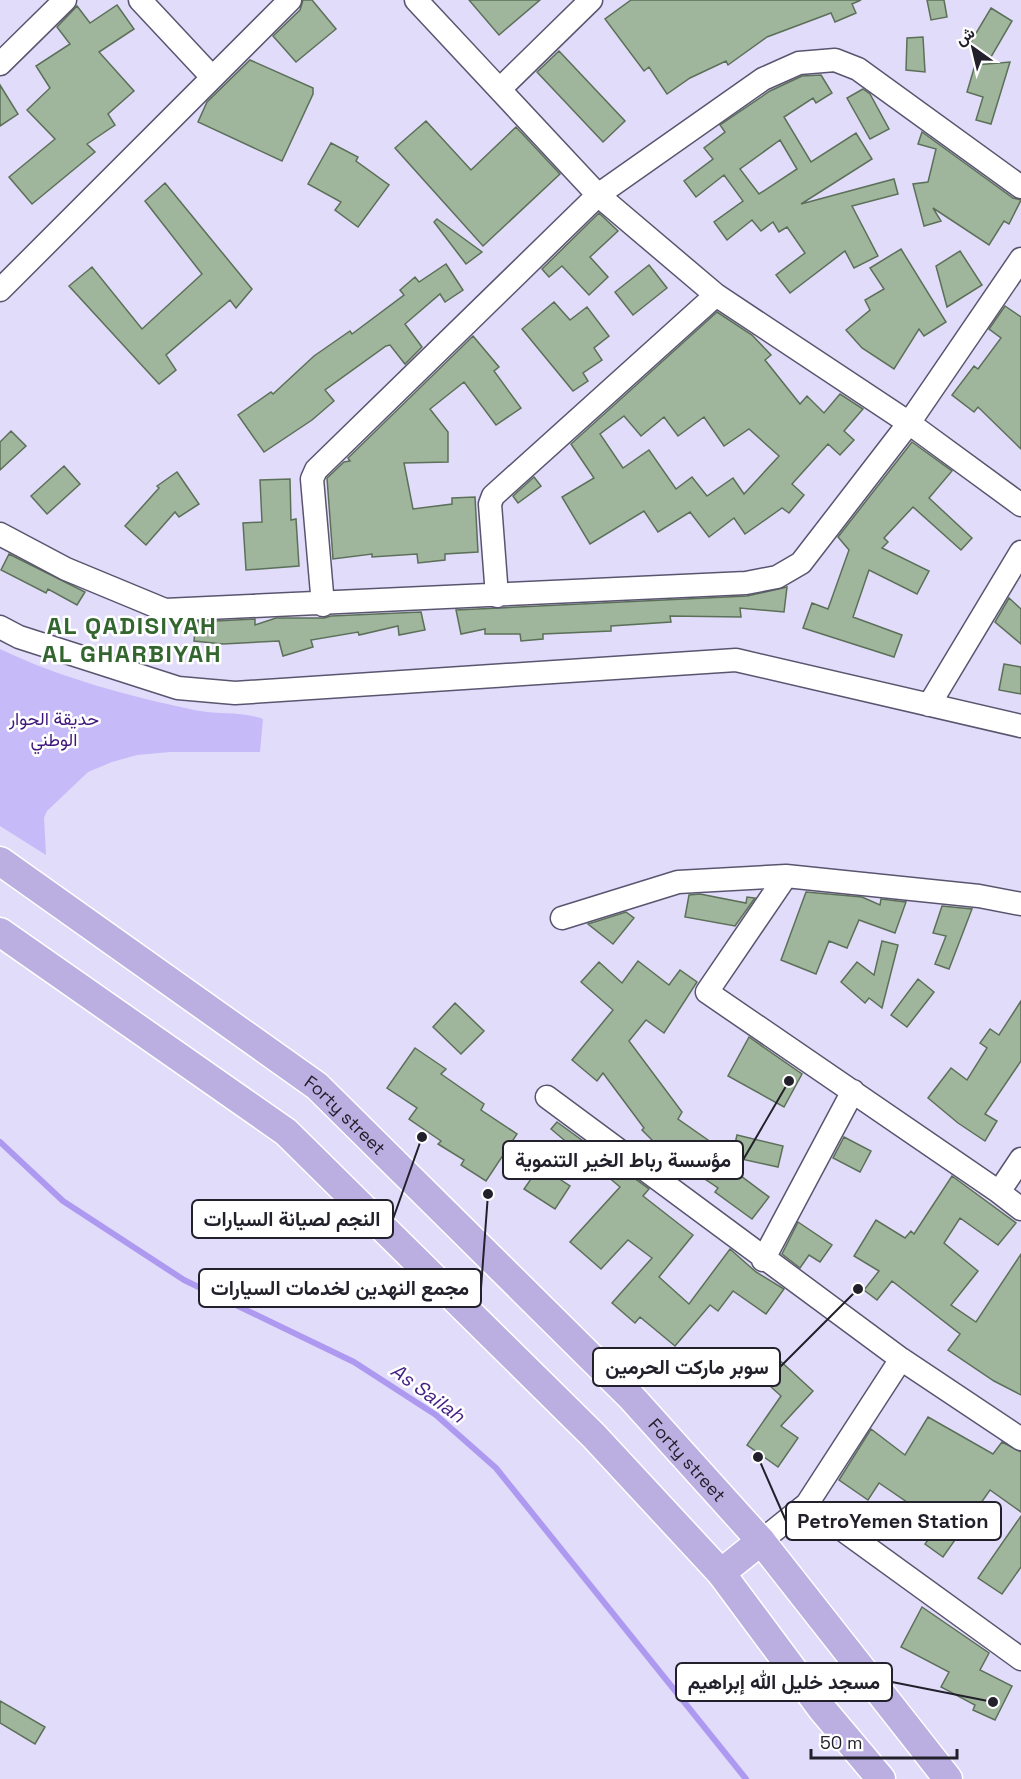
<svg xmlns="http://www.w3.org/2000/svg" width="1021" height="1779" viewBox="0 0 1021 1779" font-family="'Space Grotesk',Vazirmatn,sans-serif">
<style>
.green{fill:#c6baf8}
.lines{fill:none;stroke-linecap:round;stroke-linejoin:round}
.stream{stroke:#ae99f1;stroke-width:6}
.building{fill:#9fb59c;stroke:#5c7059;stroke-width:1.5;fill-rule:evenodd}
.minor-casing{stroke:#5a556f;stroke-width:25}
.major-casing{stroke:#fff;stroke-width:31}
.minor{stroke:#fff;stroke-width:22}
.major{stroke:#bbafe2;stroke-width:28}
.labels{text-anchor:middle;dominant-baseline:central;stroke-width:5;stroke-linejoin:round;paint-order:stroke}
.park-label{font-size:18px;fill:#3f177c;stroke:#fff}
.street-label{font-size:18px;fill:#22202b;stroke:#fff}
.water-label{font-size:20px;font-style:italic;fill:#441f84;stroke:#fff}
.district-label{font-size:24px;font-weight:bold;letter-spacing:1.5px;fill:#33652f;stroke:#fff}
.leader{fill:none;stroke:#22202b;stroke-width:2}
.callout-dot{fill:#22202b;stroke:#fff;stroke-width:2}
.callout{fill:#fff;stroke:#22202b;stroke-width:2}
.callout-label{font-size:20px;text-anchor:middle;font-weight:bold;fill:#22202b}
</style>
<rect width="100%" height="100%" fill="#e2dcfb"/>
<path class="green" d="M0,649C60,678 129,696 194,710C217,715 241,711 263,719L260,752H170L137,755L112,762L88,772L47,811L44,818L46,855L0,826Z"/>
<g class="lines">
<path class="stream" d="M0,1142L63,1201L184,1280L354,1362L436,1415L496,1468L746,1779"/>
</g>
<path class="building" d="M303,0H312L336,29L296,62L273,36L300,10Z
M469,0H540L499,35Z
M631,0H861L852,4L856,13L835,22L831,13L767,37L728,65L726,61L690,78L667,94L649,67L644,71L605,19Z
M927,0H944L947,17L931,20Z
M117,5L134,29L99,52L134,91L108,114L115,125L87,144L95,152L32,204L9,177L55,139L27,110L50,88L36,66L70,44L57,27L77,6L90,23Z
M991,8L1012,21L991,57L969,45Z
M923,37L925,72L906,70L907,38Z
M559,51L625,121L603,142L537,72Z
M250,60L313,88V94L282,161L198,122L207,102Z
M1010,62L991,124L976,120L983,97L967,92L975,65Z
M821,75L832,93L816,103L813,98L784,117L811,162L856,133L872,159L801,204L894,179L898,194L852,206L878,256L854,268L845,251L790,293L776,275L805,253L787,227L779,232L773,222L761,231L752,220L727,240L714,222L743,201L724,175L696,197L684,181L713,159L704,148L725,132L720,125L770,91L802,76ZM780,140L797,169L759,194L740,169Z
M0,85L18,114L0,126Z
M863,89L870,94L889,129L870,139L847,98Z
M426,121L471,170L516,127L560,174L483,246L395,148Z
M922,132L1013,198L1021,200L1009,224L1004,221L989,245L933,208L941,221L924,226L913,184L928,182L936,149L918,144Z
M331,143L358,157L356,161L389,185L358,227L335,210L341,202L308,184Z
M165,183L252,289L236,308L230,300L166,355L176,370L159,384L69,286L92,267L142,329L202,274L145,201Z
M599,213L618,231L590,257L608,277L589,295L562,266L549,277L542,269Z
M437,219L482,252L466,264L434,222Z
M901,249L946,322L924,336L919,329L894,369L862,348L846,330L870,310L865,300L884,289L870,268Z
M960,251L982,285L947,307L936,266Z
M446,264L463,290L445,302L440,294L405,324L422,347L405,364L390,345L386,346L325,390L334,401L312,420L264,452L238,415L271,392L273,394L314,356L350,331L352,334L404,295L400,290L415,277L419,282Z
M649,265L667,288L633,315L615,292Z
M554,302L570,320L587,307L609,336L594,348L602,360L583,373L588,381L573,391L522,329Z
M1005,306L1021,317V449L978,407L974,412L952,395L974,366L978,369L1001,338L989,329Z
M717,312L752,335L771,355L765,360L800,404L807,396L824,413L840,394L863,409L844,431L854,440L840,455L828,444L792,484L804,495L789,513L782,508L745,534L734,518L709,537L690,512L658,532L644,511L590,544L562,497L594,478L571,444ZM624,416L641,436L664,417L678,436L704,417L724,446L749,429L779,456L744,494L733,478L707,496L692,477L676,489L649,450L623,468L600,434Z
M473,336L499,367L494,371L521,408L496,425L464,382L430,409L448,432V462L404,463L413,509L452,504V498L475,497L478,552L445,554V560L418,563L417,554L372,557V554L333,559L327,478L344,462L350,461L348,458Z
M11,431L26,446L0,470V442Z
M912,442L952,471L929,498L972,538L961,550L913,507L884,538L888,542L882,548L929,571L917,594L869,570L853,617L902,635L894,657L803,628L812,603L828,609L849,550L838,537Z
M64,466L80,484L47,514L31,496Z
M177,472L199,504L179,517L175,512L146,545L125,526L159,488L157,486Z
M534,477L541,486L518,503L513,496Z
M290,479L291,520L296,519L299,566L246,570L243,523L262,522L260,480Z
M9,554L85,592L77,605L48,589L46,593L1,570Z
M787,587L784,612L740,608L741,617L670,616L671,622L611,626V631L543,634V639L521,641L520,634H485V629L461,634L456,610L747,596Z
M1009,598L1021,609V644L995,622Z
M421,612L425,630L399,635L398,626L359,635L358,632L311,640L313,647L283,656L279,641L223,644L194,641L196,622L255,619V625L276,618H324L331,616Z
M1004,664L1021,667V694L999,690Z
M806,892L862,897L880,905L881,899L906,902L895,933L859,920L847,948L829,941L816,974L781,960Z
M700,894L746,903L747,897L755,898L735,926L685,917L689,895Z
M942,906L972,909L949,969L935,964L946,936L933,933Z
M626,912L634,918L613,944L588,924Z
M882,941L898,945L882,1008L869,998L865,1003L841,982L857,962L874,975Z
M638,961L669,985L680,970L697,982L664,1033L646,1020L629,1041L682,1112L678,1119L731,1156L709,1152L769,1197L752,1219L715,1192L718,1188L663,1151L642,1130L644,1128L603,1073L597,1081L572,1060L613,1010L581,982L599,962L622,983Z
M918,979L934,992L907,1027L891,1015Z
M1021,1001V1061L985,1114L997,1121L985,1141L958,1123L928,1098L951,1068L967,1080L987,1048L980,1043L990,1029L999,1035Z
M455,1003L484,1031L461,1054L433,1027Z
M749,1037L802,1074L784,1107L728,1076Z
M415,1048L446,1069L441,1074L484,1104L481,1110L517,1134L486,1181L461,1165L464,1160L438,1144L441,1141L409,1119L417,1108L387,1088Z
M557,1122L649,1189L643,1196L693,1235L659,1277L689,1304L730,1249L756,1272L784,1289L766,1314L733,1291L718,1311L710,1305L675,1346L640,1317L635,1323L612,1303L652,1258L628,1240L601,1269L570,1242L620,1187L551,1129Z
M737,1135L783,1146L778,1167L732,1157Z
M844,1137L871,1151L860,1172L833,1158Z
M540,1166L570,1186L555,1209L524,1189Z
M952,1176L1016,1223L998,1245L960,1218L944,1243L978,1271L951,1305L976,1322L1021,1254V1395L994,1381L948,1350L960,1334L892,1281L877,1300L864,1290L879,1271L854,1256L876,1220L905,1238L911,1231L914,1234Z
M798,1222L832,1245L820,1262L809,1255L800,1268L782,1254Z
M776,1357L813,1391L781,1426L798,1438L778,1467L747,1445L781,1396L759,1376Z
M928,1417L993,1454L1002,1442L1021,1452V1512L990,1490L943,1557L925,1544L939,1524L879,1483L868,1500L839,1480L871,1429L905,1455Z
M1021,1516V1567L1002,1594L978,1578Z
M922,1607L989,1653L980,1670L1012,1686L995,1720L973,1710L975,1705L941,1687L949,1672L901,1647Z
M0,1701L45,1727L35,1744L0,1723Z"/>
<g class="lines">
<g class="minor-casing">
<path id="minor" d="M140,0L212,77
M416,0L598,195L716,295L909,423L1021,505
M0,64L65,0
M501,88L591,0
M0,290L290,0
M0,534L66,569L165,610L746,583L777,577L801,563L909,423L1021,259
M497,596L490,504L493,496L716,295
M323,605L312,479L316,470L598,195L763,79L799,63L835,60L858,69L1021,187
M0,627L19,637L178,688L235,693L736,660L1021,726
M929,705L1021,552
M786,876L707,992L999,1192L1021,1209
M562,918L678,882L786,876L979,896L1021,904
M547,1097L901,1359L1021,1439
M999,1192L1021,1159
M763,1260L853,1091
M807,1504L1021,1659
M761,1541L807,1504L901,1359"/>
</g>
<g class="major-casing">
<g id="major">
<path id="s1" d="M0,861L317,1086L632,1398L761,1541L948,1779"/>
<path d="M0,932L286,1132L594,1436L721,1573L822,1709L881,1779"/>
<path d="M721,1573L761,1541"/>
</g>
</g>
<use href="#minor" class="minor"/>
<use href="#major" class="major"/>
</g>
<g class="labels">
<g class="park-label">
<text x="54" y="718">حديقة الحوار<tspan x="54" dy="21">الوطني</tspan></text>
</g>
<g class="street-label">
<text stroke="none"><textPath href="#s1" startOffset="429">Forty street</textPath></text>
<text stroke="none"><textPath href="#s1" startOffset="915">Forty street</textPath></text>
</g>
<g class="water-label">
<text transform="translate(428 1393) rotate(36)">As Sailah</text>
</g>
<g class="district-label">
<text x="132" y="625">AL QADISIYAH<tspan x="132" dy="28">AL GHARBIYAH</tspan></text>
</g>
</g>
<path class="leader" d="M789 1081L743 1160M422 1137L393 1219M488 1194L481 1288M858 1289L780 1367M758 1457L786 1521M993 1702L892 1682"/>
<g class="callout-dot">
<circle cx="789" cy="1081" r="6"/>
<circle cx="422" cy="1137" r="6"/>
<circle cx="488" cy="1194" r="6"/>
<circle cx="858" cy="1289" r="6"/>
<circle cx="758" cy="1457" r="6"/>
<circle cx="993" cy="1702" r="6"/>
</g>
<g class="callout">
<rect x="503" y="1141" width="240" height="38" rx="6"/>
<rect x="192" y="1200" width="201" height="38" rx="6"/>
<rect x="199" y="1269" width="282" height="38" rx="6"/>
<rect x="593" y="1348" width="187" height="38" rx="6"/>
<rect x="786" y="1502" width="215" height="38" rx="6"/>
<rect x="676" y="1663" width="216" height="38" rx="6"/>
</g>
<g class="callout-label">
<text x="623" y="1167">مؤسسة رباط الخير التنموية</text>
<text x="292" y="1226">النجم لصيانة السيارات</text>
<text x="340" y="1295">مجمع النهدين لخدمات السيارات</text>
<text x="687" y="1374">سوبر ماركت الحرمين</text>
<text x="893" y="1528">PetroYemen Station</text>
<text x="784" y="1689">مسجد خليل الله إبراهيم</text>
</g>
<g transform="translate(973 48) rotate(326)" stroke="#ffffff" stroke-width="4.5" paint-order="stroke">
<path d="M0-4.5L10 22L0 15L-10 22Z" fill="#22202b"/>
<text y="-9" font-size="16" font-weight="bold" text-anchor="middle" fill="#22202b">ش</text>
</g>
<path d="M811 1749v9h146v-9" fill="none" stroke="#22202b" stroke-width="3"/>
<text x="820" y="1749" font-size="18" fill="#22202b" stroke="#ffffff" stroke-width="4.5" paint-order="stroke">50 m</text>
</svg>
